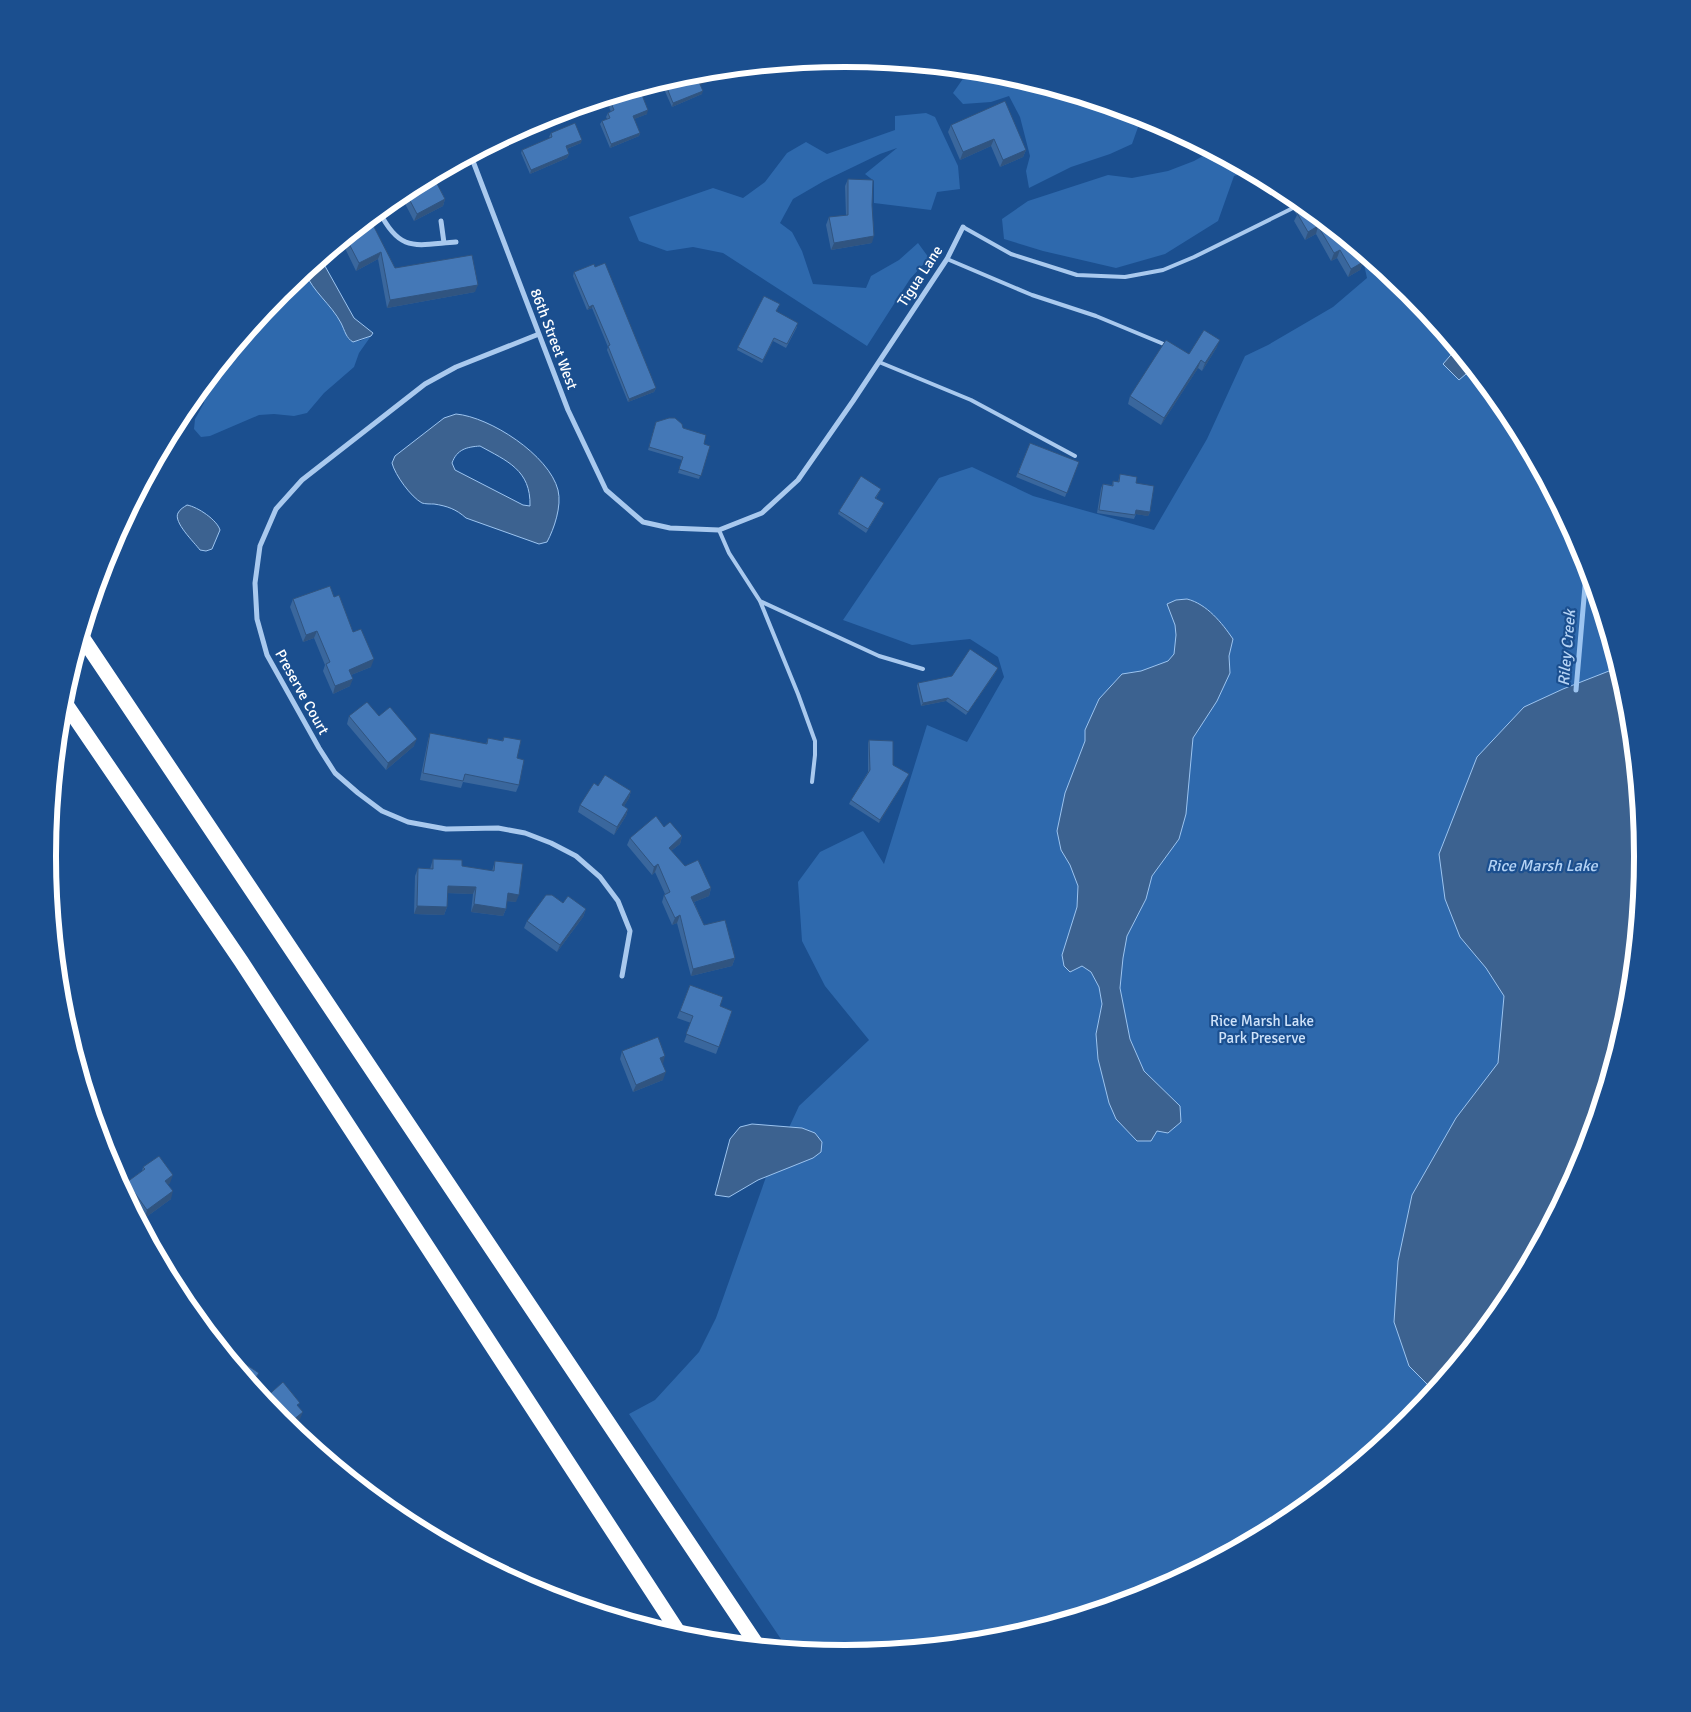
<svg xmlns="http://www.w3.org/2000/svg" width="1691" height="1712" viewBox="0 0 1691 1712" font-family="Signika,sans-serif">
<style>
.green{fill:#2e69ad}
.water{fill:#3c6290;stroke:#9cc4f0;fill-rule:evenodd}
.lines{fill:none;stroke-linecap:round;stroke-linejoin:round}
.stream{stroke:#9cc4f0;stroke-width:5}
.lane{stroke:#a9c9ee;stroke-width:4}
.street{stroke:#a9c9ee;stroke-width:5}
.highway{stroke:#fff;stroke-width:15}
.wall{fill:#3a679d}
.shaded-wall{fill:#305480}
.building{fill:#4478b7;stroke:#305480}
.labels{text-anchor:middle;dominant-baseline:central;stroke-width:4.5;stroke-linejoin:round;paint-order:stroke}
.street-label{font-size:15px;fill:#fff;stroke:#1b4f8f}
.park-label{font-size:15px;fill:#cfe3fa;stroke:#1b4f8f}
.water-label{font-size:16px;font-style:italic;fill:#b5d3f5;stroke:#1b4f8f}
.rim{fill:none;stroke:#fff;stroke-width:6}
</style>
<rect width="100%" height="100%" fill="#1b4f8f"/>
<path class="green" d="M971,70L1001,73L1142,116L1132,144L1110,154L1071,167L1029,188L1026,171L1030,156L1020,117L1009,96L991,102L963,104L953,93L967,73Z
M926,113L935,117L958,166L960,189L937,192L931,210L874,203V181L865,174L897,148L880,154L824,181L793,199L780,223L792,232L802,251L813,284L866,288L871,276L899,260L918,243L929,258L910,279L867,346L723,253L693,247L667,251L639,241L629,217L713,188L743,198L765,182L787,153L806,142L827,154L895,130V116Z
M1212,151L1249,171L1234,176L1218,221L1165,254L1116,268L1043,251L1004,239L1002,219L1028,201L1108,175L1132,178L1168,171L1194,161Z
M1361,251L1410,292L1509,413L1583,551L1628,701L1583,1162L1509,1300L1410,1420L1289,1520L1151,1593L1001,1639L845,1654L787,1648L629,1414L655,1400L699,1352L716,1318L766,1177L799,1106L869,1040L825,986L802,941L798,882L820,852L863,831L884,864L927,725L967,742L1004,677L998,657L970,639L912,645L843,620L939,478L972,467L1033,496L1154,530L1207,439L1245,356L1268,345L1333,307L1367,278Z
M305,272L341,322L348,339L360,341L371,336L359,353L354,367L324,393L307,413L294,416L274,414L259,415L210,436L201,437L194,429L195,419L204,403L206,383L281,292Z"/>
<path class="water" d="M321,259L354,318L373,333L371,336L353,342C346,338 345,331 341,323C331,304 313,292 305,272Z
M1456,349L1473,368L1459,380L1443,364Z
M456,414C490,417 549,455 558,490C562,506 554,529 547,542L539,544L466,518C456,509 447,506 434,504C431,504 425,504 422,503C411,497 395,475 392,463L395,456L444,418ZM480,446C507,461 531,470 530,506L523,505L455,470L452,463C457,449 467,447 480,446Z
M187,505C198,507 217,520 220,530L212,549L206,551L200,550C194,542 173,522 178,513C180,509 184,507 187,505Z
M1187,599C1207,604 1222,623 1233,639L1229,656L1230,673L1217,701L1193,738L1186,814L1179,839L1152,876L1146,899L1127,936L1123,958L1120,988L1130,1039L1144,1071L1180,1106L1181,1122L1168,1133L1157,1131L1151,1141H1137L1116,1119L1109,1103L1098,1059L1096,1034L1102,1004L1099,987L1091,972L1082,966L1070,972L1064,966L1062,955L1077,907L1078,886L1070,865L1061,850L1057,831L1065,793L1085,741V730L1099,699L1122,674L1141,671L1168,661L1174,654L1176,635L1175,625L1167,604L1176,600Z
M1609,671L1620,673L1628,701L1643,856L1628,1012L1583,1162L1509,1300L1434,1391L1409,1366L1394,1322L1398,1261L1412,1195L1456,1118L1498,1063L1504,996L1486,968L1460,937L1445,899L1439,854L1477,757L1524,707L1563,689Z
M752,1124L802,1128L815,1133L822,1142L821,1152L813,1158L758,1180L729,1197L715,1195L730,1139L740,1127Z"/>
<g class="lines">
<path class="stream" d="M1576,690L1587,563"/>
<path class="lane" d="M963,227L1011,254L1077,275L1125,277L1163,270L1194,257L1291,209
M947,259L1032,295L1096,316L1166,345
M879,362L971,400L1075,456
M719,530L729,553L760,601L798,694L815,741V755L812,782
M760,601L879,656L923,669"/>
<path class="street" d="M471,156L568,410L606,490L643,522L670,528L719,530L762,513L798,480L853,401L947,259L963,227
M379,211C400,253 415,245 456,242
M441,221L444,243
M539,334L456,367L425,384L302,480L276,509L260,546L255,583L257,619L267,655L319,748L335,773L358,793L382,811L408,822L446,829L498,828L525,833L551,843L576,856L600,877L618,901L630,931L622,976"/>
<path class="highway" d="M82,637L757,1645
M63,700L241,961L681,1636"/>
</g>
<path class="wall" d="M665,83L700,85L702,94L672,107L663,87Z
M611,103L647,114L634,119L640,133L639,136L610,148L600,124L602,121L607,119L606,117L608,113L611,112L609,107Z
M951,125L1026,150L1023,157L1000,167L991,146L960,160L948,132Z
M551,133L581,143L567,149L569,154L567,158L530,174L521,153L522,150L550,138L549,137Z
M1184,136L1201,146L1190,151Z
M433,176L445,199L443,206L414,221L400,194Z
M848,179L872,205V243L831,250L826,225L829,217L846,216L845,186Z
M1283,190L1289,193L1354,246L1363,262L1360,270L1348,277L1337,258L1331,261L1316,234L1305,240L1294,221L1297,215L1294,211L1295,208L1291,205L1283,191Z
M370,219L395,268L475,292L387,308L378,259L356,271L342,242Z
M574,272L656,388L654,392L628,402L607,350L608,347L592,308L587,310L573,276Z
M780,304L776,312L797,327L786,348L773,341L762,363L737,350L738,347Z
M1217,347L1202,371L1198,368L1161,425L1128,404L1130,396L1189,354Z
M656,422L683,428L704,444L710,446L699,479L678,473L682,460L648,450Z
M1030,443L1079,462L1065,497L1016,477Z
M1120,474L1136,483L1150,512L1148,516L1136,514L1134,519L1097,513L1101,488L1103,484L1112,485L1113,481L1118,482Z
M879,493L876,498L882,507L866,533L838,514L839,511Z
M334,597L371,667L351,675L350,686L333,694L323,671L325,665L314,638L303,642L290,607L293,599Z
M996,672L966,715L946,701L921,706L917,686L918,683Z
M349,716H379L414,746L386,770L347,724Z
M430,733L486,744L488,738L502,741L504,737L517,758L519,785L516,792L463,782L461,788L420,780L428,740Z
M869,740L893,765L909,774L907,777L879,823L849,804L851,800L868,772V743Z
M598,786L631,791L629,798L624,806L628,809L626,816L614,835L578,812L580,805Z
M664,827L682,836L680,844L671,851L685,866L711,888L709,896L694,902L704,925L735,958L732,966L691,976L677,923L672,925L662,902L664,895L665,894L655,872L652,875L627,845L630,838Z
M433,859L462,866L492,871L495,861L516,902L507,901L506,909L503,916L471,912L473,894L447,893V907L444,915L414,914L415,876L418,868L430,869Z
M563,903L586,909L583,917L557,952L524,928L527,921Z
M690,985L720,1006L732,1011L716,1054L684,1042L691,1023L677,1018Z
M622,1051L663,1064V1080L633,1092L620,1059Z
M143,1167L170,1183L168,1184L171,1199L145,1218L124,1189L127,1182L142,1171Z"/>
<path class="shaded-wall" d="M739,68L698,86L699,82L729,69Z
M703,91L702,94L672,107L673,103Z
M648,110L647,114L632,120L633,116Z
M640,133L639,136L610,148L611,144Z
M994,139L991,146L960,160L963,152Z
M582,140L581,143L564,150L566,146Z
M1195,142L1201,146L1190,151L1192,143Z
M1026,150L1023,157L1000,167L1003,160Z
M569,154L567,158L530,174L531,170Z
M445,199L443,206L414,221L417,214Z
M1318,226L1316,234L1305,240L1308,232Z
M874,236L872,243L831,250L834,243Z
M1340,250L1337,258L1331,261L1334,253Z
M381,252L378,259L356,271L359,263Z
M1363,262L1360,270L1348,277L1351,269Z
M478,285L475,292L387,308L390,300Z
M593,305L592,308L587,310L589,307Z
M1220,340L1217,347L1202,371L1205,363Z
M1201,360L1198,368L1161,425L1164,418Z
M656,388L654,392L628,402L629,399Z
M1136,510L1150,512L1148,516L1135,514Z
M317,631L314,638L303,642L306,635Z
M374,659L371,667L346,677L349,670Z
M998,668L996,672L966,715L968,712Z
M353,679L350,686L333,694L335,686Z
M948,698L946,701L921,706L923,703Z
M417,739L414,746L386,770L388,763Z
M909,774L907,777L879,823L880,820Z
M631,791L629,798L620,813L622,805Z
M628,809L626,816L614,835L617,827Z
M682,836L680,844L666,855L669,848Z
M658,864L655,872L652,875L654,867Z
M448,886L476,887L473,894L445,893Z
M711,888L709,896L689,904L691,897Z
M508,893L519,895L516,902L505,901Z
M474,904L506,909L503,916L471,912Z
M417,906L447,907L444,915L414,914Z
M586,909L583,917L557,952L560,945Z
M680,915L677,923L672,925L675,918Z
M735,958L732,966L691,976L693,969Z
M80,1046L78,1053L76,1055L74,1050Z
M665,1056L663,1064L657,1066L660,1058Z
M666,1072L663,1080L633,1092L636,1085Z
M173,1175L170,1183L163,1188L165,1181Z
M173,1191L171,1199L145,1218L147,1210Z
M259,1373L256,1380L253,1385L251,1384Z
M303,1412L300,1419L290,1428L287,1425Z"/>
<path class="building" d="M729,69L699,82L703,91L673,103L665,83L690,73Z
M631,95L632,96L642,95L648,110L633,116L640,133L611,144L602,121L610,118L608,113L614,110L611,103Z
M1005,101L1026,150L1003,160L994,139L963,152L951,125Z
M575,123L582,140L566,146L569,154L531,170L522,150L552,137L551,133Z
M433,176L445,199L417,214L405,191Z
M848,179L873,180L872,205L874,236L834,243L829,217L848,215Z
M1292,195L1354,246L1363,262L1351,269L1340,250L1334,253L1318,226L1308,232L1297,213L1301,211L1297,203V200L1294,198Z
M370,219L395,268L472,255L478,285L390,300L381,252L359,263L346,238Z
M605,263L656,388L629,399L608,346L610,345L593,305L589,307L574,272L594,264L595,267Z
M764,296L780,304L776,311L798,323L787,344L774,338L763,360L738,347Z
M1204,330L1220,340L1205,363L1201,360L1164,418L1130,396L1166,340L1189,354Z
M669,418H675L682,424L683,428L706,435L704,444L710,446L701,476L679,469L683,457L649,447L656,422Z
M1030,443L1079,462L1067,493L1018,473Z
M1120,474L1137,477L1136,483L1154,486L1150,512L1136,510L1135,515L1099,510L1103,484L1113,486V481L1119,482Z
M861,476L881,489L875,498L884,503L868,529L839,511Z
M330,586L334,597L339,595L353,632L361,629L374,659L349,670L353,679L335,686L326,664L330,662L317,631L306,635L293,599Z
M970,649L998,668L968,712L948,698L923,703L918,683L952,676Z
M367,702L379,716L390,707L417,739L388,763L349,716Z
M430,733L487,744L488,738L503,741L504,737L521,740L517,758L524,760L519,785L465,774L463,781L423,773Z
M869,740L893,741V765L909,774L880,820L851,800L870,770Z
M605,775L631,791L622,805L628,809L617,827L580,805L594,783L598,786Z
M656,816L664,827L670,822L682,836L669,848L685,866L698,860L711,888L691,897L704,925L725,920L735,958L693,969L680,915L675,918L664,895L670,892L658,864L654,867L630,838Z
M433,859L462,860V866L494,871L495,861L523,864L519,895L508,893L506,909L474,904L476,887L448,886L447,907L417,906L418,868L433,869Z
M546,895H552L563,903L568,896L586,909L560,945L527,921Z
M690,985L723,997L720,1006L732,1011L719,1047L686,1034L693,1016L680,1011Z
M68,1028L80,1046L74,1050Z
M658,1037L665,1056L660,1058L666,1072L636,1085L622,1051Z
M159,1156L173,1175L165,1181L173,1191L147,1210L127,1182L145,1169L143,1167Z
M224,1350L259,1373L251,1384Z
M283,1382L300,1403L297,1405L303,1412L287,1425L281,1420L264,1399Z
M311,1437L315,1448L305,1439Z"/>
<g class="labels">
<g class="street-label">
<text transform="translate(920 276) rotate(-57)">Tigua Lane</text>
<text transform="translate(554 339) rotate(69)">86th Street West</text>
<text transform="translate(302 692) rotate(61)">Preserve Court</text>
</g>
<g class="park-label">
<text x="1262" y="1021">Rice Marsh Lake<tspan x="1262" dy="17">Park Preserve</tspan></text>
</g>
<g class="water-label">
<text transform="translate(1567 648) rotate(-85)">Riley Creek</text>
<text x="1542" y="866">Rice Marsh Lake</text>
</g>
</g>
<path d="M0 0H1691V1712H0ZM56 856a789 789 0 1 1 1578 0a789 789 0 1 1-1578 0Z" fill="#1b4f8f" fill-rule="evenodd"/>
<path class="rim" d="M56 856a789 789 0 1 1 1578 0a789 789 0 1 1-1578 0Z"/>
</svg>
